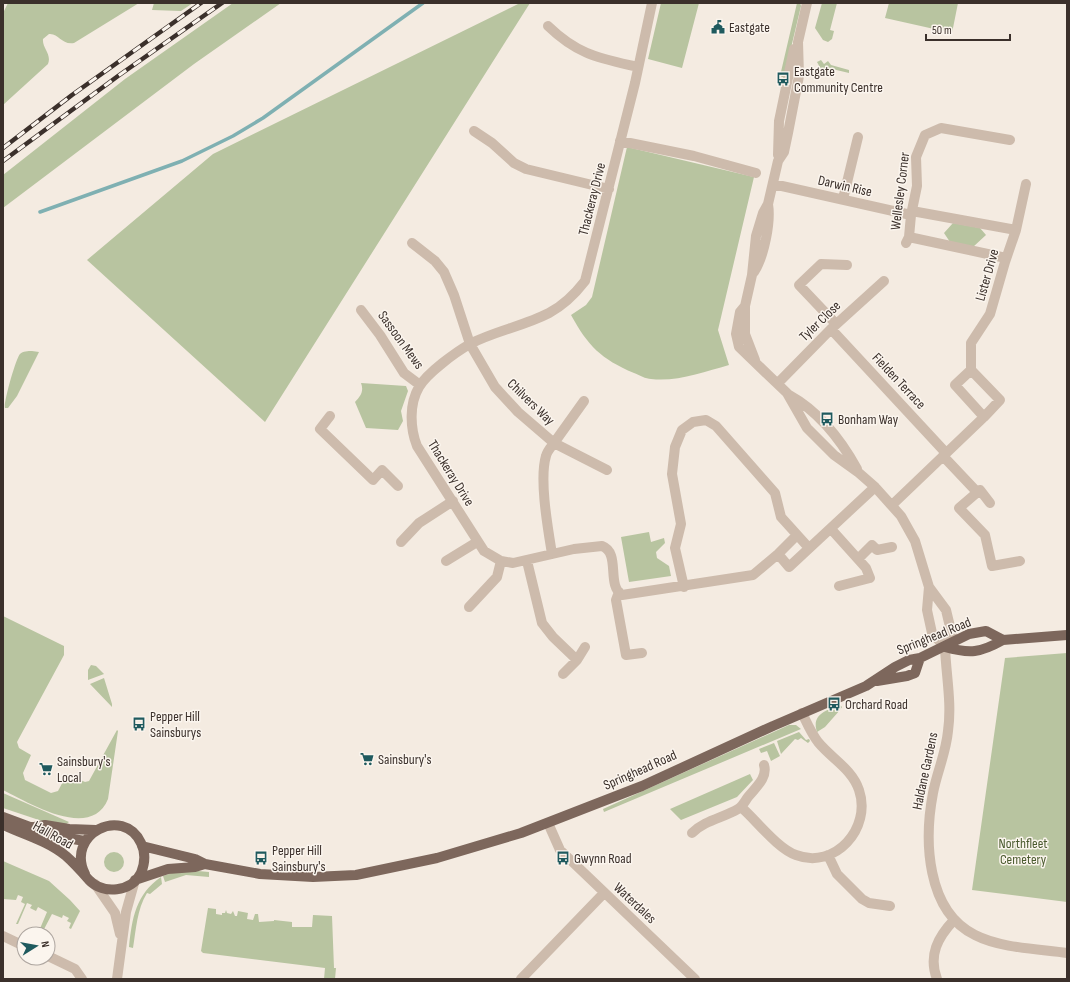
<svg xmlns="http://www.w3.org/2000/svg" width="1070" height="982" viewBox="0 0 1070 982" font-family="'Sofia Sans Condensed',sans-serif">
<style>
.green{fill:#b8c4a0}
.lines{fill:none;stroke-linecap:round;stroke-linejoin:round}
.stream{stroke:#7fb0b2;stroke-width:3.5}
.minor{stroke:#cdbbac;stroke-width:10}
.major{stroke:#7d675c;stroke-width:10}
.rail-casing{stroke:#3b302b;stroke-width:4.5}
.rail{stroke:#fbf5ee;stroke-width:3;stroke-dasharray:9;stroke-linecap:butt}
.labels{text-anchor:middle;dominant-baseline:central;stroke-width:3;stroke-linejoin:round;paint-order:stroke}
.poi-label{font-size:14px;fill:#3b302b;stroke:#fbf5ee;text-anchor:start}
.street-label{font-size:14px;fill:#3b302b;stroke:#fbf5ee}
.park-label{font-size:14px;fill:#4a5a2e;stroke:#fbf5ee}
</style>
<rect width="100%" height="100%" fill="#f4ebe1"/>
<path class="green" d="M8,3H139L74,43C61,45 59,33 49,34L43,39C42,48 52,54 48,64L3,105V13Z
M154,3H193L181,11L152,10Z
M233,3H281L194,64L3,208V175L125,79Z
M520,3H530L265,422L87,260L213,154Z
M661,3H699L682,68L648,59Z
M797,3H800L801,6L785,73V78L780,76Z
M822,3H837L830,30L834,31L832,39L828,42L823,40L815,28Z
M889,3H958L952,33L885,18Z
M821,60L824,64L828,61L831,65L849,70V73L828,68L822,71L817,62Z
M627,147L754,177L718,330L729,365C704,372 677,382 651,379C646,379 639,375 634,373C601,359 588,346 571,315L586,305L592,297Z
M953,223L980,228L986,235L973,247L950,242L944,233Z
M32,351L39,352L17,396L8,408H5C3,404 16,358 20,354C23,351 28,351 32,351Z
M361,383L406,386L408,391L401,411L403,421L398,430L366,428L355,402C361,396 364,391 361,383Z
M649,532L651,542L664,538L665,543L656,552L657,558L669,566L671,576L629,582L621,537Z
M3,616L64,646V655L17,742L19,748L31,755L23,773L25,780L51,793L58,791L67,774L85,782L89,781L117,730L118,731L108,799C91,841 29,803 3,790Z
M1067,653V902L972,890L1005,658Z
M91,665L96,666L104,674L88,680V670Z
M104,678L112,704V707L90,684Z
M840,705L842,707L840,710L825,727L817,732C811,714 827,710 840,705Z
M789,725H796L801,729L604,812L603,809Z
M799,732L806,740L809,739L810,741L808,743L801,738L798,740L795,739L781,754L777,741Z
M774,743L780,756L771,761L767,751L761,753L759,749Z
M750,774L753,780L737,797L681,820L670,809Z
M3,793L69,822L64,826L45,822L3,808Z
M104 862a10 10 0 1 1 20 0a10 10 0 1 1-20 0Z
M3,861L49,881L70,900L80,911L71,929L69,928L71,923L67,921L69,918L63,915L62,918L52,914L42,933L39,931L47,912L38,907L36,911L30,908L32,905L27,903L18,924H16L25,904L21,902L23,897L18,895L16,900L3,899Z
M198,871L209,872V877L186,875L165,882L163,876L172,873Z
M161,877L162,884L150,894L147,893C137,909 136,930 133,948L129,947C132,918 136,894 161,877Z
M208,908L216,909V914L222,915V913H225L226,910L227,913L231,914L233,911L235,916H237L238,911L248,913L247,919L253,920L255,914H258L259,922L274,921V920L292,922V927H312L313,915L332,916L334,968H336L335,979H324L325,968L203,953L201,951Z"/>
<g class="lines">
<path class="stream" d="M40,212L182,161L233,136L263,118L423,3"/>
<path class="minor" d="M652,3L635,83L585,281C575,294 564,305 549,313C524,326 495,331 470,344C456,352 427,373 419,387C409,404 410,428 417,446L484,551L501,561L513,563L574,549L602,546C621,553 606,585 622,595L753,575L778,554L796,536
M548,26C578,55 599,58 638,67
M474,131L492,143L514,163L526,169L609,189
M620,141L694,156L756,173
M778,155L779,121L794,49
M773,184L911,215
M843,199L858,137
M912,211L1016,230
M909,237L1006,258
M412,243L435,261L444,272L454,295L470,344L495,387L518,412L554,443C551,447 547,451 546,456C539,479 548,529 552,554
M906,243L909,237L911,215L917,186L916,157L925,135L941,128L1010,140
M754,272C764,257 771,222 768,204
M745,306L740,312L736,334L739,347L787,393L807,428L834,455L859,473L875,487L901,516L915,541L929,587L946,610L952,635L945,647
M361,310L380,335L404,373L420,385
M836,324L799,285L821,264L847,265
M831,329L946,453
M755,360L745,334V306L752,275L756,236L763,213L768,204L778,161L784,152L788,133L799,76L798,42L807,3
M971,370L955,385L984,417
M778,383L831,329L884,281
M789,395C818,411 841,440 857,469
M584,401L554,443L607,470
M330,416L320,429L373,480L382,470L398,486
M943,456L977,492
M990,503L980,490L959,508L985,535L992,566L1020,561
M892,505L984,417L1000,400L971,370V343L990,314L1005,262L1016,230L1026,184
M831,529L866,568L870,578L839,586
M401,542L419,523L453,501
M778,554L789,567L875,487
M858,559L872,545L877,550L892,547
M446,561L477,542
M527,561L542,623L553,637L577,660
M684,587L675,548L681,524L672,474L675,447L682,430L693,422L706,420L716,426L775,493L781,517L809,548
M929,587L927,610L932,633L945,647
M619,592L616,600L626,655L642,653
M469,607L497,577L501,561
M945,647C946,675 952,703 948,731C946,753 937,772 933,793C924,840 926,911 975,935C1000,948 1038,949 1067,953
M563,674L577,660L585,647
M741,807C757,821 777,848 796,855C835,870 872,828 859,790C852,769 832,759 818,742C811,733 807,723 802,713
M548,823L560,850L695,979
M692,833C705,820 723,818 738,809C743,806 745,801 748,797C755,788 768,778 764,765
M828,855L837,874L862,899L869,903L890,906
M95,884L115,913L120,934
M3,936L24,946
M48,956L75,969L82,979
M117,979L126,912L135,880
M521,979L604,893
M937,979C928,955 938,937 954,920"/>
<path class="major" d="M945,647C970,654 980,653 1003,640
M877,681L907,676L915,673L920,658
M3,817L54,836L85,841
M3,825C23,834 48,841 66,856C74,863 82,872 89,880C103,895 132,892 141,873C145,863 146,853 141,843C123,805 65,834 85,874
M29,828L45,825L69,829L96,830
M142,846L195,859L205,864L260,874L313,877L356,875L437,858L521,833L642,786L773,726L866,686L895,667L909,660L920,658L969,634L986,631L1003,640L1067,635
M135,880L168,869L195,867L205,864"/>
<g class="rail-casing">
<path id="rail" d="M3,148L72,95L201,3
M3,161L118,76L222,3"/>
</g>
<use href="#rail" class="rail"/>
</g>
<defs>
<g id="civic-bare" transform="scale(1.08)"><path d="M-.6-6.5H3V-4.5H.6V-3L4-1V1h2V6H-6V1h2V-1L-.6-3ZM-1.2 2.5V6h2.4V2.5Z" fill="#1f5a5e" stroke="#fbf5ee" stroke-width="2.5" paint-order="stroke"/></g>
<g id="bus-bare" transform="scale(1.08)"><path d="M-5-6H5V4H4V6H2V4H-2V6H-4V4H-5ZM-3.5-4V0h7V-4ZM-3.5 1.2v1.5H-2V1.2ZM2 1.2v1.5H3.5V1.2Z" fill="#1f5a5e" stroke="#fbf5ee" stroke-width="2.5" paint-order="stroke"/></g>
<g id="supermarket-bare" transform="scale(1.08)"><path d="M-6-5.5h2.5l.6 2H6L4.5 2H-2.5L-4.4-4H-6ZM-1.5 3.2a1.3 1.3 0 1 0 .1 0ZM3 3.2a1.3 1.3 0 1 0 .1 0Z" fill="#1f5a5e" stroke="#fbf5ee" stroke-width="2.5" paint-order="stroke"/></g>
</defs>
<g fill-rule="evenodd">
<use href="#civic-bare" x="718" y="27"/>
<use href="#bus-bare" x="783" y="79"/>
<use href="#bus-bare" x="827" y="419"/>
<use href="#bus-bare" x="834" y="704"/>
<use href="#bus-bare" x="139" y="724"/>
<use href="#supermarket-bare" x="367" y="759"/>
<use href="#supermarket-bare" x="46" y="769"/>
<use href="#bus-bare" x="261" y="858"/>
<use href="#bus-bare" x="563" y="858"/>
</g>
<g class="labels">
<g class="poi-label">
<text x="729" y="27">Eastgate</text>
<text x="794" y="71">Eastgate<tspan x="794" dy="16">Community Centre</tspan></text>
<text x="838" y="419">Bonham Way</text>
<text x="845" y="704">Orchard Road</text>
<text x="150" y="716">Pepper Hill<tspan x="150" dy="16">Sainsburys</tspan></text>
<text x="378" y="759">Sainsbury's</text>
<text x="57" y="761">Sainsbury's<tspan x="57" dy="16">Local</tspan></text>
<text x="272" y="850">Pepper Hill<tspan x="272" dy="16">Sainsbury's</tspan></text>
<text x="574" y="858">Gwynn Road</text>
</g>
<g class="street-label">
<text transform="translate(845 186) rotate(13)">Darwin Rise</text>
<text transform="translate(900 191) rotate(-83)">Wellesley Corner</text>
<text transform="translate(592 199) rotate(-76)">Thackeray Drive</text>
<text transform="translate(987 275) rotate(-74)">Lister Drive</text>
<text transform="translate(820 321) rotate(-44)">Tyler Close</text>
<text transform="translate(401 340) rotate(54)">Sassoon Mews</text>
<text transform="translate(899 381) rotate(47)">Fielden Terrace</text>
<text transform="translate(531 402) rotate(44)">Chilvers Way</text>
<text transform="translate(451 473) rotate(58)">Thackeray Drive</text>
<text transform="translate(934 636) rotate(-22)">Springhead Road</text>
<text transform="translate(640 770) rotate(-24)">Springhead Road</text>
<text transform="translate(925 771) rotate(-78)">Haldane Gardens</text>
<text transform="translate(53 835) rotate(29)">Hall Road</text>
<text transform="translate(635 903) rotate(43)">Waterdales</text>
</g>
<g class="park-label">
<text x="1023" y="843">Northfleet<tspan x="1023" dy="16">Cemetery</tspan></text>
</g>
</g>
<rect width="1070" height="982" fill="none" stroke="#3b302b" stroke-width="8"/>
<g transform="translate(36 946) rotate(79)"><circle r="19" fill="#fbf5ee" stroke="#aea6a0"/>
<path d="M0-3L7 15L0 10L-7 15Z" fill="#1f5a5e"/>
<text y="-6" font-size="11" font-weight="bold" text-anchor="middle" fill="#3b302b">N</text>
</g>
<path d="M926 34v6h84v-6" fill="none" stroke="#3b302b" stroke-width="2"/>
<text x="932" y="34" font-size="12" fill="#3b302b" stroke="#fbf5ee" stroke-width="3" paint-order="stroke">50 m</text>
</svg>
